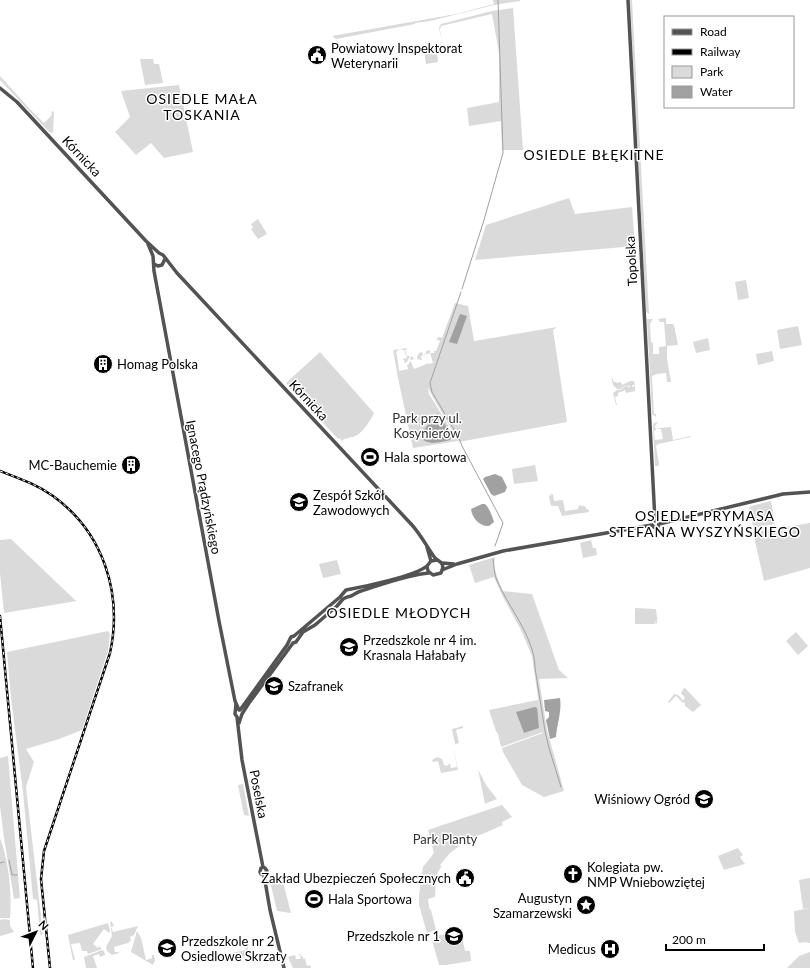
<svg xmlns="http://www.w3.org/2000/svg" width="810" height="968" viewBox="0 0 810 968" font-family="Lato,sans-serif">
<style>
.green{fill:#dadada}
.water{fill:#a1a1a1}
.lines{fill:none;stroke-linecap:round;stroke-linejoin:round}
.stream{stroke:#a1a1a1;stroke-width:1}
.tertiary{stroke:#535353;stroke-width:3.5}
.rail-casing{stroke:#000;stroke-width:2.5}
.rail{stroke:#fff;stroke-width:1;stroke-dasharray:3;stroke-linecap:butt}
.labels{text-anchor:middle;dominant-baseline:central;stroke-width:3;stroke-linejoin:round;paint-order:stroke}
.poi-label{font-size:13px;fill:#000;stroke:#fff;text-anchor:start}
.street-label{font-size:13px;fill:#000;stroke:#fff}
.park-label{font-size:13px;fill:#313131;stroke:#fff}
.neighbourhood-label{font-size:14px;letter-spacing:1px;fill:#000;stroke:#fff}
</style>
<rect width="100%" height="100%" fill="#fff"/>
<path class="green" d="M493,0H520V1L494,5L430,21L415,23V24L336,39L332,36L456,14L494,4Z
M630,0H632L649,314L646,312Z
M513,8L523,150H502L501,121L469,126L467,108L499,102V53L492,14L441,26L440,30L442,42L439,28L441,24L492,11Z
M433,49L437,51L438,62L426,64L424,51Z
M140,59H153L154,64H159L163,83L145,85Z
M0,76L29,108L44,123L51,116L52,111L54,112L53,133L49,132L0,80Z
M179,85L193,152L164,158L151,143L136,155L115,132L130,117L121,91Z
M569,198L575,214L632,207L635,246L475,260L486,225Z
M258,219L267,234L258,239L251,229L253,228L251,224Z
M746,280L749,298L738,300L735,282Z
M455,303L468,306L474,341L557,327L553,330L567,422L459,442L431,394L428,387L429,394L458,441L413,448L398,378L393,350L407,348V349L405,350L407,356H410L407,362L405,363L403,359L407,358L404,350L399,349L397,351L396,354L397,355L399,371L408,369L407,365L409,364L411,356L415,359L410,360L414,369L429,363V364L433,363L430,353L421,356L422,360H420V359L418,360L417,357L419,353L422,352L423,355L426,354V351L430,350V353H434V351H436L440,341L436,339L439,337L442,338Z
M666,318V324H672L674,325L678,345L667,346V359L671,382H667L666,373L657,374L652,376L654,414H656V417L652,414L647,319H653L650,324L651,342L653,343V354H659V347L666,346L664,322H660L658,319Z
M798,326L802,345L780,349L777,330Z
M708,338L710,350L696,353L693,342Z
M772,351L774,361L758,365L756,354Z
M320,352L374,413C371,420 362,434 355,436C351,438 351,436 347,439L346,438L342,441L339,438L338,439L286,383Z
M611,376L614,382H616L617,383L621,382L622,385L630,381H634L635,385H632V387L635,386V391L626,393L625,390L618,393V396L615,397L617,405H616L613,393L617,390H620L627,385L629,388L630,386L626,385L620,389H617L613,385Z
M658,422L655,426L656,430L654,431L655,440L663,439L661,429H658L659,428L671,427L673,440L691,436V437L658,444L656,446L659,464L658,466H655L653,426L654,423Z
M535,465L538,481L514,484L512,469Z
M549,494H553L554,501L563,500L565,511L578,509L579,505L586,507V509H588L589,512L562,516L558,506H551L549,496L552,495Z
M771,501L775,524L755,528L753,526L749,508L751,506Z
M810,523V568L764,581L753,532Z
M11,539L75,600L77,601L4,613L0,573V540Z
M591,540L593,548H596L597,555L583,558L580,543Z
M495,557C492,568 499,581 503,591L532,594L559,670L568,678L539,679L547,730L564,791L544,797L522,785L503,752L502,748L543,733L532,656L521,630L503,597L494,577L475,583L469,565Z
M337,560L341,574L323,578L319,564Z
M635,608L656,609L657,619L658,613L657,623L655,624L657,619L654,624H635Z
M108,631L110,634L108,651L82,730L59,739L26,749L34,762L26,787L43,934L40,935L37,900L33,899L23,792L11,698L7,652Z
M796,632L808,646L798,655L786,641Z
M684,688H685L701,705L693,712L685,706V702L683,703L676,696L669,703L668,702L674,694L678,695L682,699L681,700H683L685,698L681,693Z
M538,700L543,732L501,747L498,734L496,731L489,710Z
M463,726V728L456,730L459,743L453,745L458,770L441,773L438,761L433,762L432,760L437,757L442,759L444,765L447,766L450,763L451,768L457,767L453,745L455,744L452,729Z
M8,756L20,898L14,899L4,838L0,806V758Z
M478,769L486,785L497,799L485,804Z
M243,784L249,816L244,815L238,785Z
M502,805L512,817L502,822L503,825L466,841L450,853L440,865L442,867H441L436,876L435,897L428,899L429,908L431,910L436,930L427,933L419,905V895L423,867L434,853L428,830Z
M0,838C9,861 12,894 10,918H0Z
M738,848L743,855L740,857L745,864L724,870L718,856Z
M272,878H282L291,913L277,911L270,881Z
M810,878V908L803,909L799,880Z
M810,908V943L805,942L799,943L795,932L794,911Z
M4,919L10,920V926L14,932L0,936V920Z
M110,922H112L114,926L111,927L113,932L138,926L134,935L130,937L131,940L128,943L114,947L115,952H118L119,953L112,955L107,951L106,947L112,936Z
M108,923L110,931L109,933L104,929L93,944L98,948L99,946L102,949L88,954L87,951H82L80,943L71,944L75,960H73L68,935Z
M137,931L141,938L146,960L152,958V955H154L155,960L153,965L131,952Z
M447,934V939H455L457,942L463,941L465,951H470L471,961L446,965H439L432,940L440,935Z
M243,942H246L249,952L247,956L222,962L220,954L222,955L246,950Z
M102,950L104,951L105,955L100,957L99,954L93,956L97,968H86L84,957Z
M810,952V968H787L799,956Z
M300,954L304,959L306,958L305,959L307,966L310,965L311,968H293L288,957L295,955L296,959H299L301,958L300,955H297Z"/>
<path class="water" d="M460,314L467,316L457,344L449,342Z
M438,413L452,436L450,440C441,442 428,446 421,438V433Z
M495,474L502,477L507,487L505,492L494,496L491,494L483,479L485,477Z
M482,504H485C490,509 492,516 494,522L489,526C480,527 472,518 471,509Z
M560,698C562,711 557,724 556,737L550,739L546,720L549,717V712L545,711L544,700Z
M535,707L537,708L539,728L524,733L516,712Z"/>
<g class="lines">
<path class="stream" d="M462,289L484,220L503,153L498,0
M461,292L430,383L432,392L459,438L462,446L503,523L495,546
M493,559C494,565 494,572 496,578C507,606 535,637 535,668L545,731L549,748L561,787
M9,860L12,875H17
M0,863L4,862"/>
<path class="tertiary" d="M628,0L655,521
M0,88L17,102L146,241L159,253L163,255L177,273L412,525C421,535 427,547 435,558C437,560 440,561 442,564C444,567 442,570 441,573L433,575L428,571L427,566L431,561L437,560
M148,244L153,256L154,271L219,621L235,701L239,710
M154,264L158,266L162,265L165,259
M659,524L783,494L810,492
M652,525L655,528L658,527L659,524
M427,547L431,561
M442,563L454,564
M442,570L457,564L503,551L652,525
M347,597C352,597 356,592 361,591C380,585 410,574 429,573
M293,643L296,642L303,632L315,625L337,606L343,599L347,597
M236,704L235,714L237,717
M240,710L287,645L291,637L294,636L340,597L346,590C363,587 415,576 427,566
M237,717L242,760L263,867
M239,723L242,714L249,703L293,643
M263,867L261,868L260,872L261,874L264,875
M263,867L265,868L267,871L264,875
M264,875L270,910L284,968"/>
<g class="rail-casing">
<path id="rail" d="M0,471C18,478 36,484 53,496C103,532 123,593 110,653L44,851L41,879L50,968
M0,616L33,968"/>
</g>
<use href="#rail" class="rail"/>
</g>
<defs>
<g id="civic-disc" transform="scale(1)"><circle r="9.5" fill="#000" stroke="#fff"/><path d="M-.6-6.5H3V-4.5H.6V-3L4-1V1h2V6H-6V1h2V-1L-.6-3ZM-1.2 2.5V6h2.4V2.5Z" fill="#fff"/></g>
<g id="building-disc" transform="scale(1)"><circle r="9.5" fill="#000" stroke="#fff"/><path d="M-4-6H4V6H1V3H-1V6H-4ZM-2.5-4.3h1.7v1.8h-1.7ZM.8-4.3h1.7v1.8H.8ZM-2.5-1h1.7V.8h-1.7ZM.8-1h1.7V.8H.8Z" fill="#fff"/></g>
<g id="stadium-disc" transform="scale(1)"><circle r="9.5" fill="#000" stroke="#fff"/><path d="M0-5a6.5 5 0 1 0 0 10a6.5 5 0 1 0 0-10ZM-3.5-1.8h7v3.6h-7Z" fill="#fff"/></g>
<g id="school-disc" transform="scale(1)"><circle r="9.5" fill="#000" stroke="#fff"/><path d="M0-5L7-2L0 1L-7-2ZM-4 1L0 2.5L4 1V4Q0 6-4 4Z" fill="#fff"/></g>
<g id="church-disc" transform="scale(1)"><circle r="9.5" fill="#000" stroke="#fff"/><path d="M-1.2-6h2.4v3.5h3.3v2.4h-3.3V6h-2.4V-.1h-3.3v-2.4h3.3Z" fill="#fff"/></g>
<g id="sight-disc" transform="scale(1)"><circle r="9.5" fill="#000" stroke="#fff"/><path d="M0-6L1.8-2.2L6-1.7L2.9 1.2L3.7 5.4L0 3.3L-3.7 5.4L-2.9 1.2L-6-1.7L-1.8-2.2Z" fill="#fff"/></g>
<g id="hospital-disc" transform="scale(1)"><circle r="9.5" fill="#000" stroke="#fff"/><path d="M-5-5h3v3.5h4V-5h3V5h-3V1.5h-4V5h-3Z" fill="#fff"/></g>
</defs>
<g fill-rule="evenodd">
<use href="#civic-disc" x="317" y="55"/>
<use href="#building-disc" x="103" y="364"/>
<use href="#stadium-disc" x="370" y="457"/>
<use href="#building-disc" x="131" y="465"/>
<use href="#school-disc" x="299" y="502"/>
<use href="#school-disc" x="349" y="647"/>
<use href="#school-disc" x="274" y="686"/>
<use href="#school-disc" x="704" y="799"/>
<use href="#church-disc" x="573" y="874"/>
<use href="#civic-disc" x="465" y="878"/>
<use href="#stadium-disc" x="314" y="899"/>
<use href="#sight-disc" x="586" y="905"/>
<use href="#school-disc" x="454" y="936"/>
<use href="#school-disc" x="167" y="948"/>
<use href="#hospital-disc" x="610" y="949"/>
</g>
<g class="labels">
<g class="poi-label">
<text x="331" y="48">Powiatowy Inspektorat<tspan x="331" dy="15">Weterynarii</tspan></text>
<text x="117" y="364">Homag Polska</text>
<text x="384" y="457">Hala sportowa</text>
<text x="117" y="465" text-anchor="end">MC-Bauchemie</text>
<text x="313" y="495">Zespół Szkół<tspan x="313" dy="15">Zawodowych</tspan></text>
<text x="363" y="640">Przedszkole nr 4 im.<tspan x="363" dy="15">Krasnala Hałabały</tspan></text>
<text x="288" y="686">Szafranek</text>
<text x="690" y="799" text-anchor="end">Wiśniowy Ogród</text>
<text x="587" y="867">Kolegiata pw.<tspan x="587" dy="15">NMP Wniebowziętej</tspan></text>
<text x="451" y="878" text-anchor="end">Zakład Ubezpieczeń Społecznych</text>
<text x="572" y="898" text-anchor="end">Augustyn<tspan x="572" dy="15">Szamarzewski</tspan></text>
<text x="328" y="899">Hala Sportowa</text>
<text x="440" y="936" text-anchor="end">Przedszkole nr 1</text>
<text x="181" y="941">Przedszkole nr 2<tspan x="181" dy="15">Osiedlowe Skrzaty</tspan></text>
<text x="596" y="949" text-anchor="end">Medicus</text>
</g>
<g class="street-label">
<text transform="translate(82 156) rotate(47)">Kórnicka</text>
<text transform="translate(631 261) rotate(-93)">Topolska</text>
<text transform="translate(309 400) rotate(47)">Kórnicka</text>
<text transform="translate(204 487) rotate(79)">Ignacego Prądzyńskiego</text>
<text transform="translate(259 794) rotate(79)">Poselska</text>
</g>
<g class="park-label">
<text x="427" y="418">Park przy ul.<tspan x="427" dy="15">Kosynierów</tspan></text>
<text x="445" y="839">Park Planty</text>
</g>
<g class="neighbourhood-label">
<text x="202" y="98">OSIEDLE MAŁA<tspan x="202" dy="16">TOSKANIA</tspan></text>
<text x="594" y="154">OSIEDLE BŁĘKITNE</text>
<text x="705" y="515">OSIEDLE PRYMASA<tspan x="705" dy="16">STEFANA WYSZYŃSKIEGO</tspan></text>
<text x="399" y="612">OSIEDLE MŁODYCH</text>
</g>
</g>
<rect x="664" y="16" width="130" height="92" fill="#ffffff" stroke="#999999"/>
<rect x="672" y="29" width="20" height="6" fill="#535353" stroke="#999999"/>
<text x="700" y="36" font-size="12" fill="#000000">Road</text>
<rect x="672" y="49" width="20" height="6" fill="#000000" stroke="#999999"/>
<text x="700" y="56" font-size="12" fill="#000000">Railway</text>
<rect x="672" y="66" width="20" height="12" fill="#dadada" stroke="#999999"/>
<text x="700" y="76" font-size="12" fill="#000000">Park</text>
<rect x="672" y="86" width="20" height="12" fill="#a1a1a1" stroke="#999999"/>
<text x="700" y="96" font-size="12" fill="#000000">Water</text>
<g transform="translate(36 932) rotate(48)" stroke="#ffffff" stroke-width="3" paint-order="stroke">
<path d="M0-3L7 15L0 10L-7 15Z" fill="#000000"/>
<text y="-6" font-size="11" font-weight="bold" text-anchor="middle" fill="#000000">N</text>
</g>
<path d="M666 944v6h98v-6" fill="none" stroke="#000000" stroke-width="2"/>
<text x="672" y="944" font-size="12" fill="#000000" stroke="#ffffff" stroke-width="3" paint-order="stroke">200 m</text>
</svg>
